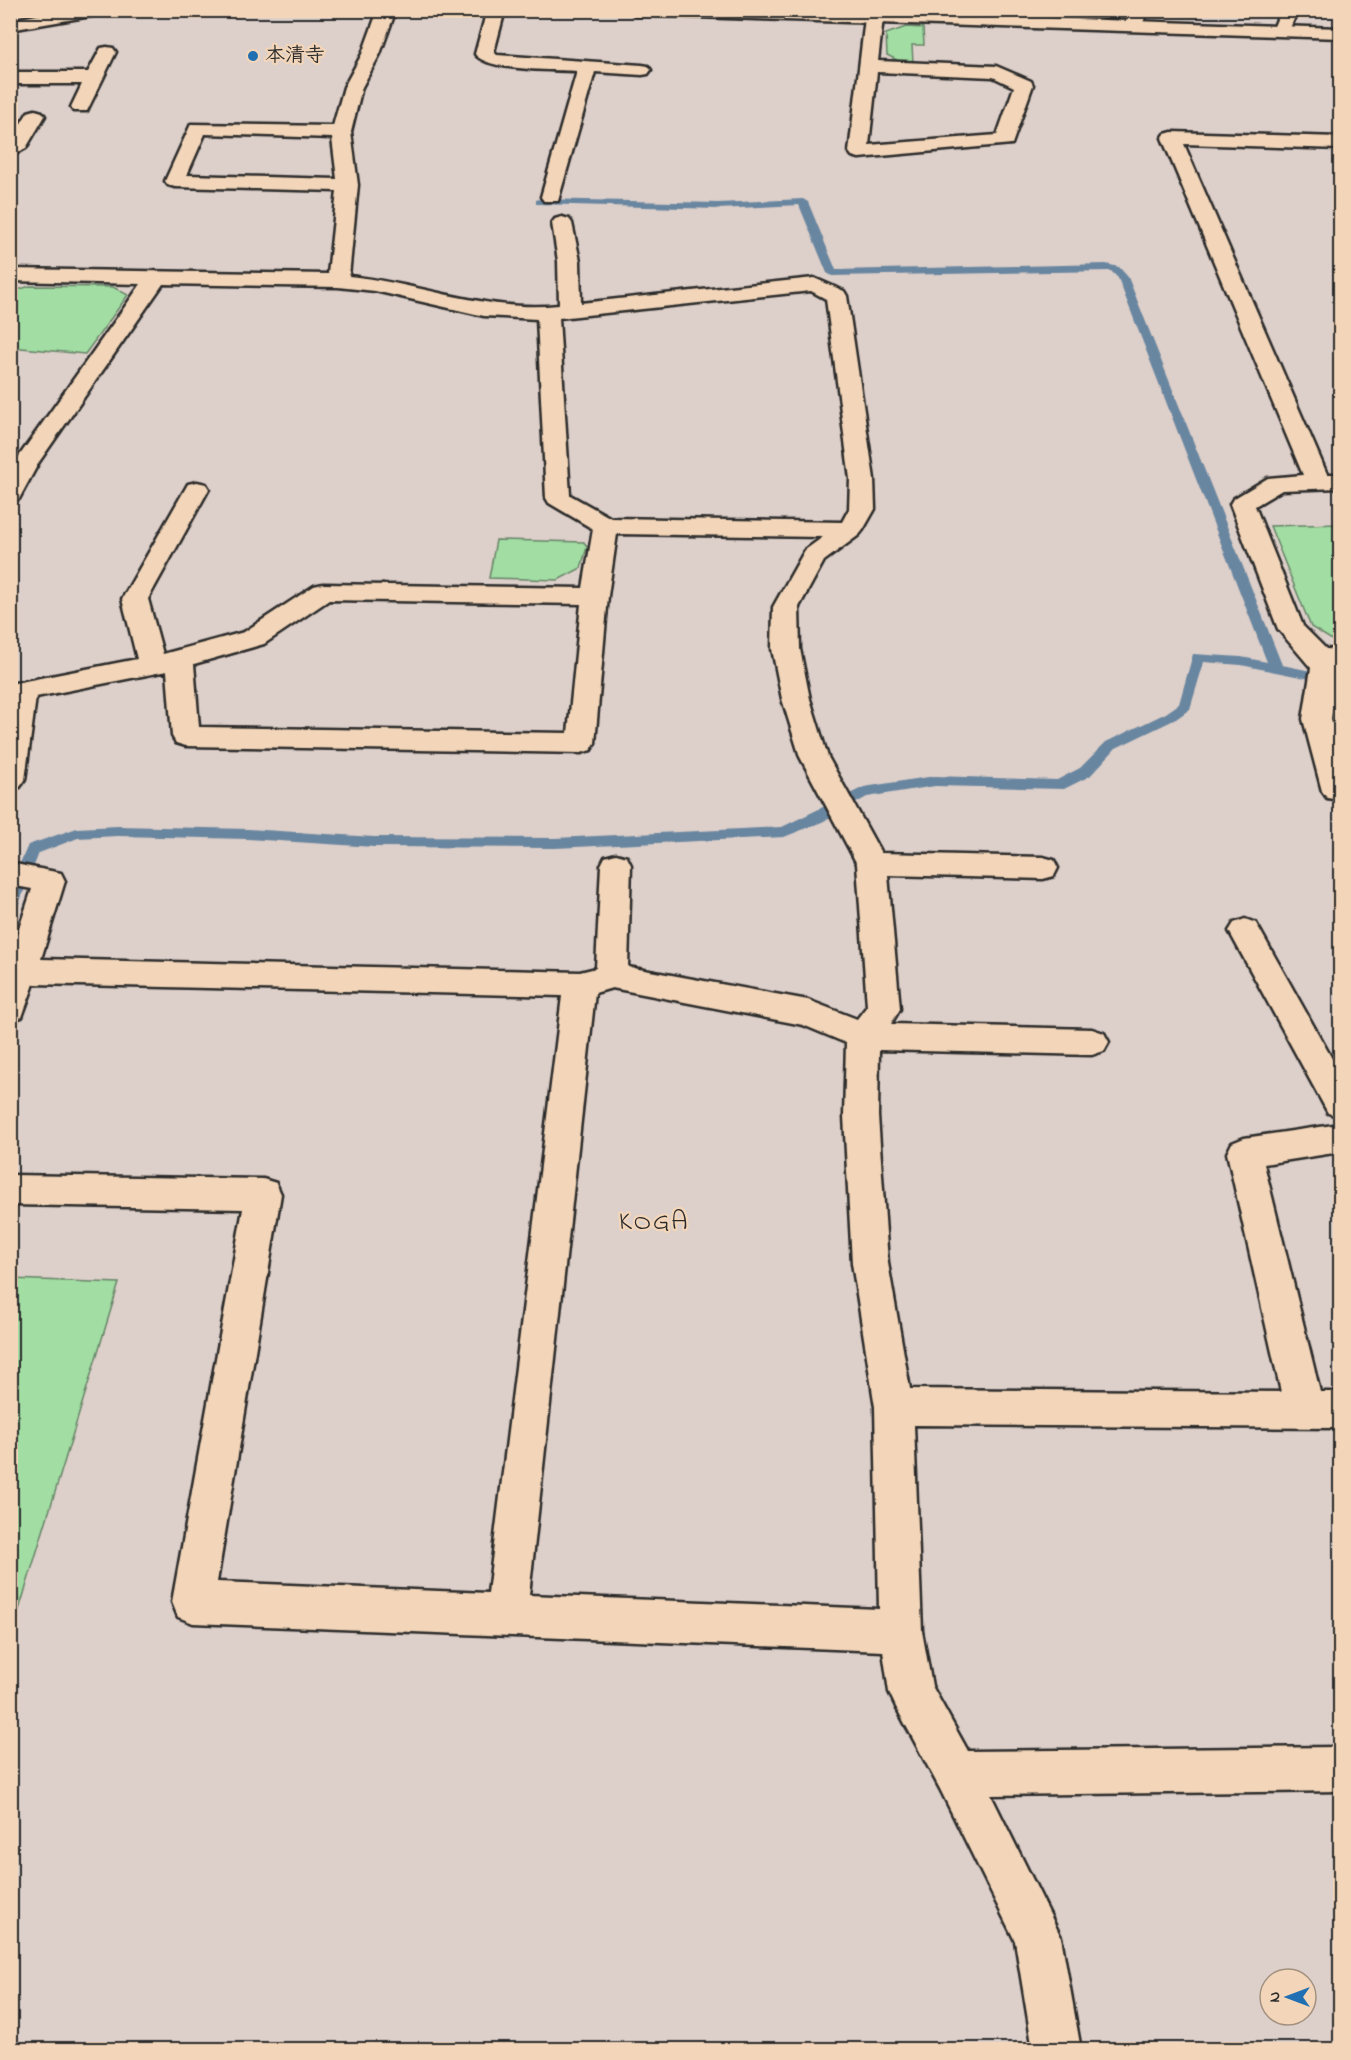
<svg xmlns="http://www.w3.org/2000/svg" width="1351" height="2060" viewBox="0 0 1351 2060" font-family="'Indie Flower','Klee One',sans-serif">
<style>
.green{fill:#a2dda3;stroke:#668467;stroke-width:1.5}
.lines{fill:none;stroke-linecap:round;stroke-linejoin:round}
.stream{fill:#6986a0;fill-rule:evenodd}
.minor-casing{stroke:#2b2b2b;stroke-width:5}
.secondary-casing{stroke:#2b2b2b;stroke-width:5}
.minor{fill:#f3d6b9;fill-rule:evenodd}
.secondary{fill:#f3d6b9;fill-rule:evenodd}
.poi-dot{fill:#1f6fb2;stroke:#f3d6b9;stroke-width:2}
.labels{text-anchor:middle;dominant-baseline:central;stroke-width:4.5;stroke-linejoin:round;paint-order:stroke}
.far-poi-label{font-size:20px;font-weight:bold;fill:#2b2b2b;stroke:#f3d6b9;text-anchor:start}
.quarter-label{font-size:27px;letter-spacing:1.5px;fill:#2b2b2b;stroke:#f3d6b9}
</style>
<rect width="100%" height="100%" fill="#ddcfc9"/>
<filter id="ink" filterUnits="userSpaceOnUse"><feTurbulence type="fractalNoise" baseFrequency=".0167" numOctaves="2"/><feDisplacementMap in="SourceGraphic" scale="12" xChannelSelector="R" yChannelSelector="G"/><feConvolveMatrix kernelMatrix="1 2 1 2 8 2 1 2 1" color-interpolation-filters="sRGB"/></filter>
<g filter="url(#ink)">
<path class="green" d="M906,27L923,28L924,45H912L913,63L901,62L887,55L886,34Z
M30,286L113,287L128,295L85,354L11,347V292Z
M1340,524V645L1311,627L1270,526Z
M496,540L584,542L587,547L581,568L558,580L489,578Z
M11,1279L119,1283L11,1636L10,1279Z"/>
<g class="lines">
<path class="stream" d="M540,199L718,203L803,199L808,202L836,270L1106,264L1119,267L1128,277L1282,665L1340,677V685L1241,665L1204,662L1190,709L1176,719L1116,748L1090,776L1064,789L935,786L867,797L822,822L784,837L555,848L374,847L248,839L118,836L78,838L39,853L18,906L15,910L10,912V886L28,845L77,828L118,826L248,829L374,837L555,838L782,827L864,787L935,776L1057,780L1080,768L1106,742L1166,713L1179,704L1193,654L1241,657L1267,662L1118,278L1111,271L832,276L827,273L799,205L718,209L536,204V200Z"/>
<g class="minor-casing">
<path id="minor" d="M64,10H105L97,15L10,30V20Z
M378,10H396L380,54L362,87L351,132L358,185L349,276C419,283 488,313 559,305L558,261L552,223L555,219L562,217L569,219L572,223L580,261L581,303L814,278L844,291L847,296L874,479L875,509L863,530L859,535L824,561L799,607L800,649L810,699L828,757L881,853L1043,857L1054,860L1058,868L1054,876L1043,879L888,875L900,1009L891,1024L1092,1029L1104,1033L1109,1042L1104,1051L1092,1055L879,1050L878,1116L888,1263L910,1389L1281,1392L1227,1153L1232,1143L1244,1138L1340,1124V1152L1264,1164L1320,1392H1340V1428L914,1425L922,1631L932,1686L968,1751L1340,1747V1791L991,1795L1061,1937L1081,2050H1033L1015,1941L940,1789L896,1707L889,1692L883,1651L193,1623L178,1617L172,1602L243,1209L10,1205V1175L263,1179L276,1183L281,1194L217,1582L488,1593L562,996L34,984L22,1017L10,1021V956L32,889L10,885V863L61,873L65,881L41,959L580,972L596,968L601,865L605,857L616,854L627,857L631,865L628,967L808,1000L857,1019L867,1006L857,864L800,757L782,699L772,649L773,607L805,550L823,537L617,534L608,596L595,743L591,750L581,753L186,746L176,743L172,736L167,671L36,697L25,780L20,787L10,790V684L137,659L122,599L188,484L197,482L206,484L209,489L148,599L163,654L244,632L314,586L323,584L583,588L593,529L549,503L546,498L537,319L484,316L375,291L338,287L163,284L39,462L19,499L10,501V470L15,462L141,284L10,281V269L328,274L337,191L175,187L168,185L165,181L191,124L333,126L344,87L362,54ZM205,134L332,138L337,179L187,175ZM811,291L826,299L850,479L849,509L842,522L611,518L570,495L559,318ZM329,600L581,604L568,733L199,727L194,664L264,644ZM612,988L803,1025L846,1043L844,1116L852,1263L875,1407L879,1609L529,1595L595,993Z
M487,10H505L494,52L497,55L642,65L648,66L651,70L648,74L642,75L595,72L558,201H544L541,197L577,71C554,70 487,71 475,54Z
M1130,10H1148L1140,30H1128L1125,26Z
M1281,10H1298L1287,35H1275L1272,31Z
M874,13L880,14L883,18L878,61L996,66L1031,81L1033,85L1012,144L859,158L852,156L849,152L865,18L868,14ZM877,72L993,77L1014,87L997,135L869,145Z
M107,47L113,48L116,52L87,111H73L71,107L82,84H10V72H88L101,48Z
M35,110L42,112L45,116L26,148L10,157V141L28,112Z
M1172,132L1340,137V149L1184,144L1327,474H1340V488L1282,490L1255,506L1303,626L1326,649L1340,650V668H1339L1331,719L1340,752V800L1327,798L1322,791L1303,719L1311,668L1278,629L1230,504L1233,499L1268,478L1303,475L1162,138L1165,134Z
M1245,919L1256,923L1340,1073V1117L1328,1113L1229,931L1234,923Z"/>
</g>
<g class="secondary-casing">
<path id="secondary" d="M626,10H810L1340,28V38L634,15Z"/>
</g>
<use href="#minor" class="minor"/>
<use href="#secondary" class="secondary"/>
</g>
</g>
<circle class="poi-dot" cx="253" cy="56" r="6"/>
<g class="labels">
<g class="far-poi-label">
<text x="265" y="56">本清寺</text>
</g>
<g class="quarter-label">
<text x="654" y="1222">KOGA</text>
</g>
</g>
<rect width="1351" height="2060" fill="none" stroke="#f3d6b9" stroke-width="36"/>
<rect x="18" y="18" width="1315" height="2024" fill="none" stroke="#2b2b2b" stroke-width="2" filter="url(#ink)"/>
<g transform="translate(1288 1997) rotate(270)"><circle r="28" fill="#f3d6b9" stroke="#a39280" stroke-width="1.5"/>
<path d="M0-4.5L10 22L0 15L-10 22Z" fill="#1f6fb2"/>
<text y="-9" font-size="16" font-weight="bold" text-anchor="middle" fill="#2b2b2b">N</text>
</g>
</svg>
